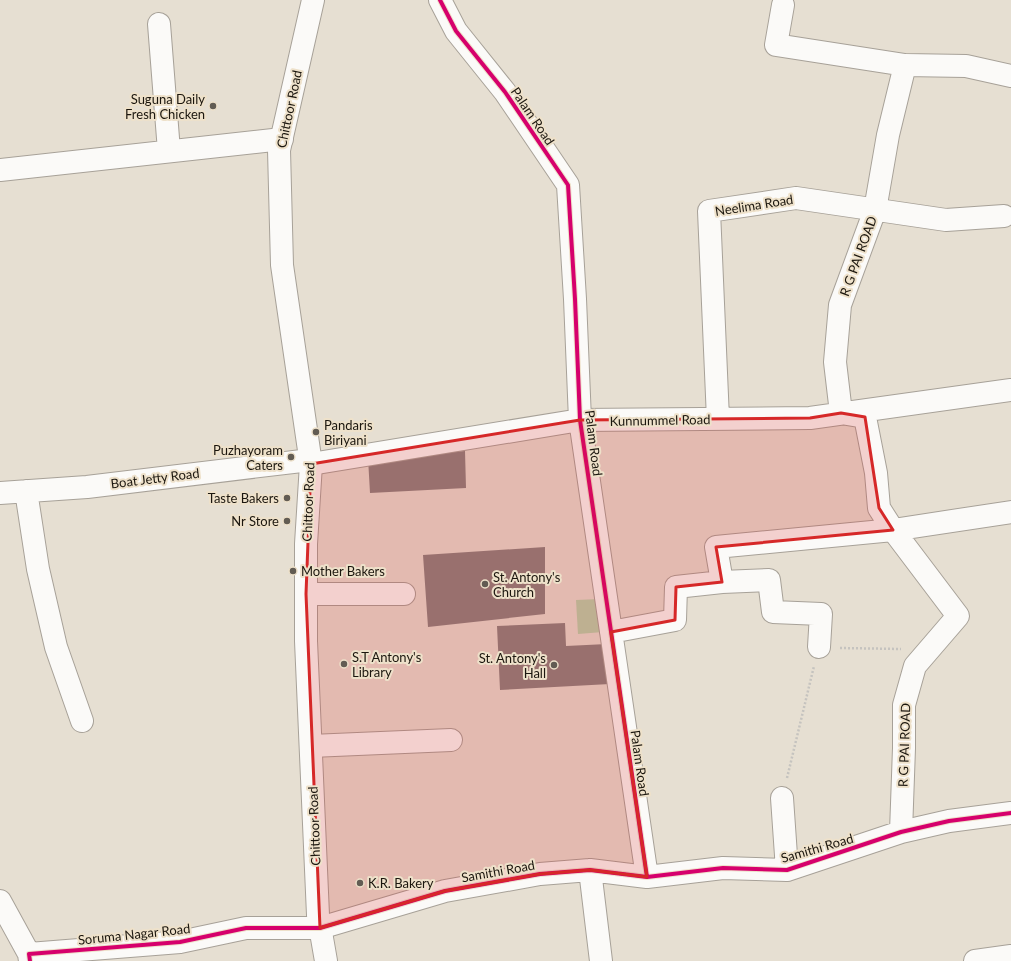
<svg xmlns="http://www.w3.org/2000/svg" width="1011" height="961" viewBox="0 0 1011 961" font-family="Lato,sans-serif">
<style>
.green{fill:#b8d2ac}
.building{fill:#8a8380}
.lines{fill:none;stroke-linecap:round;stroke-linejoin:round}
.minor-casing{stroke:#a7a198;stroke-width:24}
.major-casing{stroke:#a7a198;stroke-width:24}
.path{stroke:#c5c3bf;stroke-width:2.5;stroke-dasharray:2 2;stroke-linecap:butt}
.minor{stroke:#fbfaf8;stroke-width:22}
.major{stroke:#fbfaf8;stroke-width:22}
.cycleway-casing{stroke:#eee1ca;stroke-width:6}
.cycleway{stroke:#d6006c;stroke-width:4}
.marked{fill:#d62828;fill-opacity:0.2;stroke:#d62828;stroke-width:3;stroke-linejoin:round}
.poi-dot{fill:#625c53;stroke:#eee1ca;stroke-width:1.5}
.labels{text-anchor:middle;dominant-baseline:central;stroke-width:4;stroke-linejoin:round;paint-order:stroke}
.poi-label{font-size:13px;fill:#1b160e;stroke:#eee1ca;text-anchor:end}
.street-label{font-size:13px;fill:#1b160e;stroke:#eee1ca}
</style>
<rect width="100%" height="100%" fill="#e6dfd2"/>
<path class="green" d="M600,599L603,632L578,634L576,600Z"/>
<path class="building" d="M465,451L466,488L370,493L368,458Z
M545,547V614L428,627L423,555Z
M565,623L566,646L607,644L610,684L500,690L497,626Z"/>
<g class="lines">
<g class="minor-casing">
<path id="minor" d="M440,0L456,31L505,92L568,185L575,299L580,420L647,877
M783,5L776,45L905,65
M159,24L169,151
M1011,76L966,66L905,65L888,135L875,210L840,305L835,362L841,413L865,417L876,473L879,508L893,530L1011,512
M0,170L282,139
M718,419L709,211L796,198L946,220L1004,216
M311,464L580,420L810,418L1011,390
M26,491L38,569L56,647L82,721
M0,493L87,487L310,460
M722,582L769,580L773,612L821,614L819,647
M306,594H404
M611,632L675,620L676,587L722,582L716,547L893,530L958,616L915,666L904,705V748L901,832
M311,746L451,740
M782,798L787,870
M590,870L601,961
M0,901L29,954
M30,961L29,954L180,942L246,928H320L445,891L540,874L590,870L647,877L723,868L787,870L901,832L949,821L1011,813
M975,961L1011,956"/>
</g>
<g class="major-casing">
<path id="major" d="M313,0L279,150L282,265L311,464L306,544V641L318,915L326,961"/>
</g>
<path class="path" d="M840,648L901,649
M787,778L814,666"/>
<use href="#minor" class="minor"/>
<use href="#major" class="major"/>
<g class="cycleway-casing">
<path id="cycleway" d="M440,0L456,31L505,92L568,185L575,299L580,420L647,877
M30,961L29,954L180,942L246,928H320L445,891L540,874L590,870L647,877L723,868L787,870L901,832L949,821L1011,813"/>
</g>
<use href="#cycleway" class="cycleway"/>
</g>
<path class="marked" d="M841,413L865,417L879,508L893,530L716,547L722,582L676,587L675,620L611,632L647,877L590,870L540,874L445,891L320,928L306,594L311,464L580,420L810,418Z"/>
<g class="poi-dot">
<circle cx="213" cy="106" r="4"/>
<circle cx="316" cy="432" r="4"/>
<circle cx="291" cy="457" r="4"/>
<circle cx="287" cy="498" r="4"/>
<circle cx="287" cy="521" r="4"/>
<circle cx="293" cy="571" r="4"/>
<circle cx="485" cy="584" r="4"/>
<circle cx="344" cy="664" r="4"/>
<circle cx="554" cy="665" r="4"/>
<circle cx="360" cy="883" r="4"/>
</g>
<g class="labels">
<g class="poi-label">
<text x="205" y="99">Suguna Daily<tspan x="205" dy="15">Fresh Chicken</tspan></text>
<text x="324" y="425" text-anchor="start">Pandaris<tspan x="324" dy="15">Biriyani</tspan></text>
<text x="283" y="450">Puzhayoram<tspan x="283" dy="15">Caters</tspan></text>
<text x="279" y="498">Taste Bakers</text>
<text x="279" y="521">Nr Store</text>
<text x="301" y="571" text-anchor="start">Mother Bakers</text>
<text x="493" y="577" text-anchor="start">St. Antony's<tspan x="493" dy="15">Church</tspan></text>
<text x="352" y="657" text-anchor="start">S.T Antony's<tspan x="352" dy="15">Library</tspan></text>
<text x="546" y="658">St. Antony's<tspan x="546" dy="15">Hall</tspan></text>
<text x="368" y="883" text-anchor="start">K.R. Bakery</text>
</g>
<g class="street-label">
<text transform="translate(289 109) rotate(-78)">Chittoor Road</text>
<text transform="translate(533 116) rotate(56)">Palam Road</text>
<text transform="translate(754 205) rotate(-9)">Neelima Road</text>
<text transform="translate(858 256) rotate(-70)">R G PAI ROAD</text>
<text transform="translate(660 420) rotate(-1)">Kunnummel Road</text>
<text transform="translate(594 443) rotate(83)">Palam Road</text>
<text transform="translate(155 478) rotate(-7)">Boat Jetty Road</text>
<text transform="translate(308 502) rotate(-88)">Chittoor Road</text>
<text transform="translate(904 745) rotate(-88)">R G PAI ROAD</text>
<text transform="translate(640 763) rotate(82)">Palam Road</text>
<text transform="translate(314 826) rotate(-92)">Chittoor Road</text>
<text transform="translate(817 848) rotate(-16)">Samithi Road</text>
<text transform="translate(498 871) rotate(-10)">Samithi Road</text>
<text transform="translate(134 934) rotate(-6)">Soruma Nagar Road</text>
</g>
</g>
</svg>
